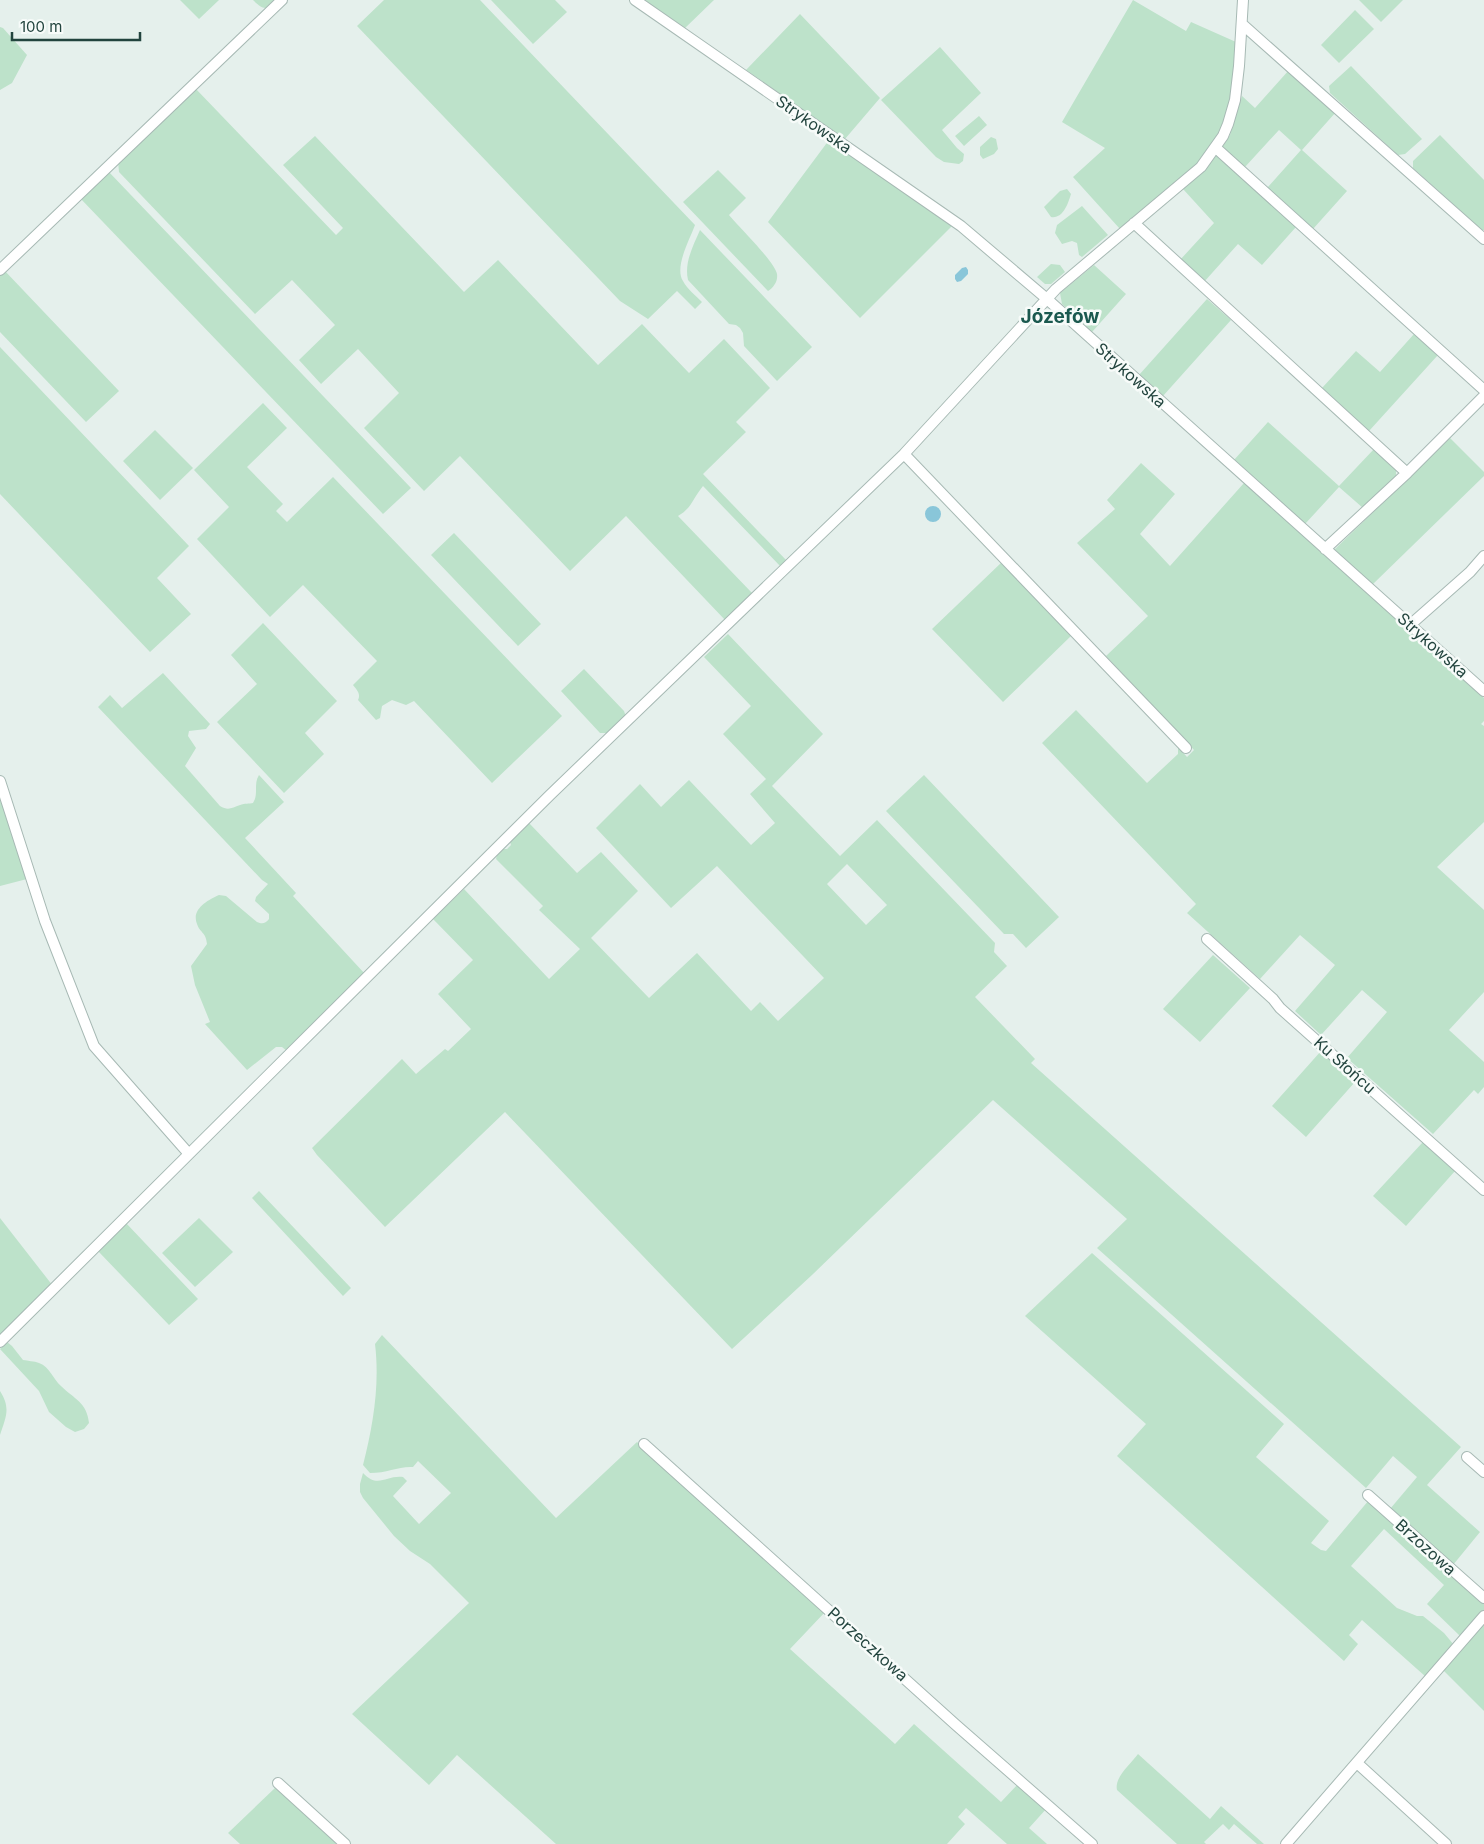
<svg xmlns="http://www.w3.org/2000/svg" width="1484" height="1844" viewBox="0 0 1484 1844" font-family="Inter,sans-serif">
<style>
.green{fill:#bde2ca;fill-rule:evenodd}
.water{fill:#89c6d9}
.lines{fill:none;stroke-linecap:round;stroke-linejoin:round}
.minor-casing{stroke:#a7b9b4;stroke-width:12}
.minor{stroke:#fff;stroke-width:10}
.labels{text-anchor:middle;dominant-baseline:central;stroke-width:5;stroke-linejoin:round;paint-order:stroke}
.street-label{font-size:16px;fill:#22443e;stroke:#f7fbf9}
.quarter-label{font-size:19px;font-weight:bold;fill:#1b594f;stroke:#f7fbf9}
</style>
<rect width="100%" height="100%" fill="#e5f0ec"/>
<path class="green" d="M180,0H219L199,19Z
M253,0H277C267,10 264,11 253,0Z
M384,0H480L695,225C690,239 674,267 683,281C687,289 696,296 702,302L695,309L677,291L648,319L620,301L357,26Z
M491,0H555L567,12L533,44Z
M644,0H714L685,28Z
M1133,0L1186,31L1191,22L1236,42L1233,90L1222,129L1197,164L1120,229L1073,177L1105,148L1062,122Z
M1359,0H1403L1381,22Z
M1355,10L1374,29L1339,63L1321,45Z
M800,14L880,98L845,139L746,70Z
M0,27L3,28L27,55L12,83L0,90Z
M940,47L981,93L942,130L957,148L964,154L963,161L959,164L944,162L936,157L881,100Z
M1351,66L1422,139L1405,154L1398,155L1330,93L1329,86Z
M1289,70L1336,112L1302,150L1347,191L1313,229L1267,188L1301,150L1279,130L1245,167L1222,147L1230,135L1242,96L1255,108Z
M195,88L336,235L343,228L283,165L315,136L464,292L498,260L598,365L642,324L689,373L724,339L770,388L736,422L746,432L703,474L787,561L781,567L703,486C693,498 692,508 678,516L753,594L726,621L626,516L570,571L460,456L424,491L364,428L399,393L358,349L321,384L299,360L335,325L292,280L255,314L119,172L118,161Z
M979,116L987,125L964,146L955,136Z
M1440,135L1484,180V230H1482L1413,168V161Z
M991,137L996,139L998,149L994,154L983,159L980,155V147Z
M829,140L952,226L860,318L768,222Z
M1216,155L1296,227L1262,265L1238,244L1204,282L1180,260L1214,223L1183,189L1205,170Z
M718,170L746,198L729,215C738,226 775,262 777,274C778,281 774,287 768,291L683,202Z
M108,171L411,488L383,514L80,198Z
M1067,189L1071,194C1068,204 1063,219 1051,217L1044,207L1060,191Z
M1082,206L1108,235L1082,257L1079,255L1077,243L1072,241L1062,244L1055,233L1057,225Z
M700,230L812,347L777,381L744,346L743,333L740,328L736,325L729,324L688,280C684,263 693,246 700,230Z
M1051,264L1060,265L1065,272L1051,284H1045L1037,277Z
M1094,265L1126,294L1092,332L1062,304L1060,293Z
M4,270L119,391L86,422L0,332V274Z
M1207,299L1231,320L1163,396L1139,375Z
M1414,334L1438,355L1369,431L1322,388L1356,351L1380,372Z
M0,347L189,546L157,578L191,614L150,652L0,494Z
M263,403L287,428L247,467L283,504L276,511L287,522L333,477L562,716L492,783L414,701L406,705L392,700L382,706L380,718L376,720L358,700C361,694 357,690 353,685L377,661L303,585L270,617L197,539L229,507L194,470Z
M1268,422L1339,486L1374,449L1396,469V476L1363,508L1339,487L1305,524L1234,460Z
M155,430L193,468L160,500L123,461Z
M1450,438L1484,472V476L1372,585L1334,550Z
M1141,463L1175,494L1140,534L1170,566L1244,483L1484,698V721L1481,724L1484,726V822L1437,867L1484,910V992L1449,1030L1484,1062V1087L1478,1094L1474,1090L1433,1134L1347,1058L1387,1012L1362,990L1321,1035L1295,1011L1335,965L1300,935L1260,979L1187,913L1196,904L1042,743L1076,710L1147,783L1178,754V747L1187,757L1194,750L1106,656L1148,616L1077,543L1115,509L1107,500Z
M454,533L541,624L518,646L431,555Z
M1002,562L1072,635L1003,702L932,629Z
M263,623L337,701L305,733L324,754L284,793L217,722L257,684L231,655Z
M728,634L823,734L772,786L840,856L877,820L995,943L994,952L1007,966L975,997L1035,1059L1031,1063L1461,1447L1427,1485L1480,1532L1453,1565L1390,1509L1417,1477L1393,1456L1366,1488L1097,1248L1127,1219L993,1100L812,1275L732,1349L505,1112L385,1227L317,1155L312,1148L402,1059L416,1074L445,1049L448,1051L471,1029L438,994L473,960L433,919L464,889L549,979L580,949L539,910L543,906L496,859L497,855L502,849H507L511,845L510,842L529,823L577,873L601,852L638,891L591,938L649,998L697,953L751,1011L760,1002L778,1021L824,978L717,866L671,908L596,828L640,784L661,807L689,780L751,845L775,823L750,794L766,779L723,734L751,706L704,657ZM847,864L887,905L866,925L827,884Z
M584,669L624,711L626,717L610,733H600L561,691Z
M163,673L210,724L206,729L189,731L188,736L196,748L185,766L220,806C228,811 232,808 240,805C245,803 249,804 253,803C259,794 253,784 259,775L284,802L245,838L296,893L293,896L365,974L287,1051L282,1047H276L247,1070L205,1024L210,1022L195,985L191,966L207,944C206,932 200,933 197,924C191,909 208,900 219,895L226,896L257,922C262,924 265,924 269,919V914L255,901L256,897L268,884L262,880L98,707L110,695L122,708Z
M924,775L1059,917L1026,948L1013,934H1004L886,811Z
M0,794L27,879L0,886Z
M1213,955L1250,988L1200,1042L1163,1009Z
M1321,1051L1355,1082L1306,1137L1272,1106Z
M1423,1142L1455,1171L1406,1226L1373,1196Z
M259,1191L351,1288L343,1296L252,1198Z
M0,1218L53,1286L0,1336Z
M199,1218L233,1252L195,1287L162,1253Z
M126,1223L198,1299L169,1325L98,1251Z
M1092,1253L1284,1424L1256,1457L1329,1521L1311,1543L1321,1550L1326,1551L1369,1500L1484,1602V1610L1460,1636L1427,1604L1444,1585L1384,1529L1351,1566L1397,1608L1417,1616H1423L1444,1633L1454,1645L1426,1677L1362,1620L1349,1635L1358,1644L1344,1661L1117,1456L1146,1424L1025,1316Z
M382,1335L556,1518L637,1442L826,1611L790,1649L895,1744L914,1724L1001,1802L1019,1783L1047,1808L1029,1828L1047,1844H1007L966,1808L958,1817L965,1824L947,1844H556L457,1755L429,1785L352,1714L469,1603L430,1564L410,1551L394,1536L363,1498L360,1492V1484L363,1473C378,1489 386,1475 403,1477L407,1481L393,1496L419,1524L451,1493L418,1461L413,1467C399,1466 387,1473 370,1473L363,1465C373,1426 380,1385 375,1344Z
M7,1342L12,1346L23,1360C28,1361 34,1361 39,1363C50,1367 53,1379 61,1386C74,1399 87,1402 89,1423L84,1429L75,1432L66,1427L49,1412L39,1391L0,1349Z
M0,1391C11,1408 6,1417 0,1435Z
M1484,1622V1711L1443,1670Z
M1138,1754L1210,1819L1221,1806L1264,1844H1257L1234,1824L1229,1830L1223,1824L1204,1842L1206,1844H1177L1117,1790C1114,1777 1131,1764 1138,1754Z
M275,1788L338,1844H240L228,1833Z"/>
<path class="water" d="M966,267L968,270V274L961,281L957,282L955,279V275L962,268Z
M925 514a8 8 0 1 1 16 0a8 8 0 1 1-16 0Z"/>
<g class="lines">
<g class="minor-casing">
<path id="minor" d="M635,0L961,226L1047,299L1484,691
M1242,24L1484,239
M1216,148L1484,390
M1134,223L1407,473
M0,270L282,0
M904,454L1186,748
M1325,549L1407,473L1484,396
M1410,625L1470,572L1484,556
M0,781L45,921L94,1046L189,1154
M1207,939L1273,999L1280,1008L1484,1190
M0,1342L550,795L904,454L1056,289L1201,167L1223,136L1228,124L1235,100L1239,66L1243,0
M644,1444L956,1725L1092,1844
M1467,1457L1484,1472
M1368,1495L1484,1598
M1357,1763L1446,1844
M278,1783L345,1844
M1286,1844L1484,1616"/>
</g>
<use href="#minor" class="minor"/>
</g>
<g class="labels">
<g class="street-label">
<text transform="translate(814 124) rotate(35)">Strykowska</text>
<text transform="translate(1131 375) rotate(42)">Strykowska</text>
<text transform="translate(1433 645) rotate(42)">Strykowska</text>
<text transform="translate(1345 1065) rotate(42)">Ku Słońcu</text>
<text transform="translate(1426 1547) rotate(42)">Brzozowa</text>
<text transform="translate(868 1644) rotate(42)">Porzeczkowa</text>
</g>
<g class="quarter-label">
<text x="1060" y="316">Józefów</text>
</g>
</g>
<path d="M12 32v8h128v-8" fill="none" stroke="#22443e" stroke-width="2.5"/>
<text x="20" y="32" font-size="15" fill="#22443e" stroke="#f7fbf9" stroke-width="4" paint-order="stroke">100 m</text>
</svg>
